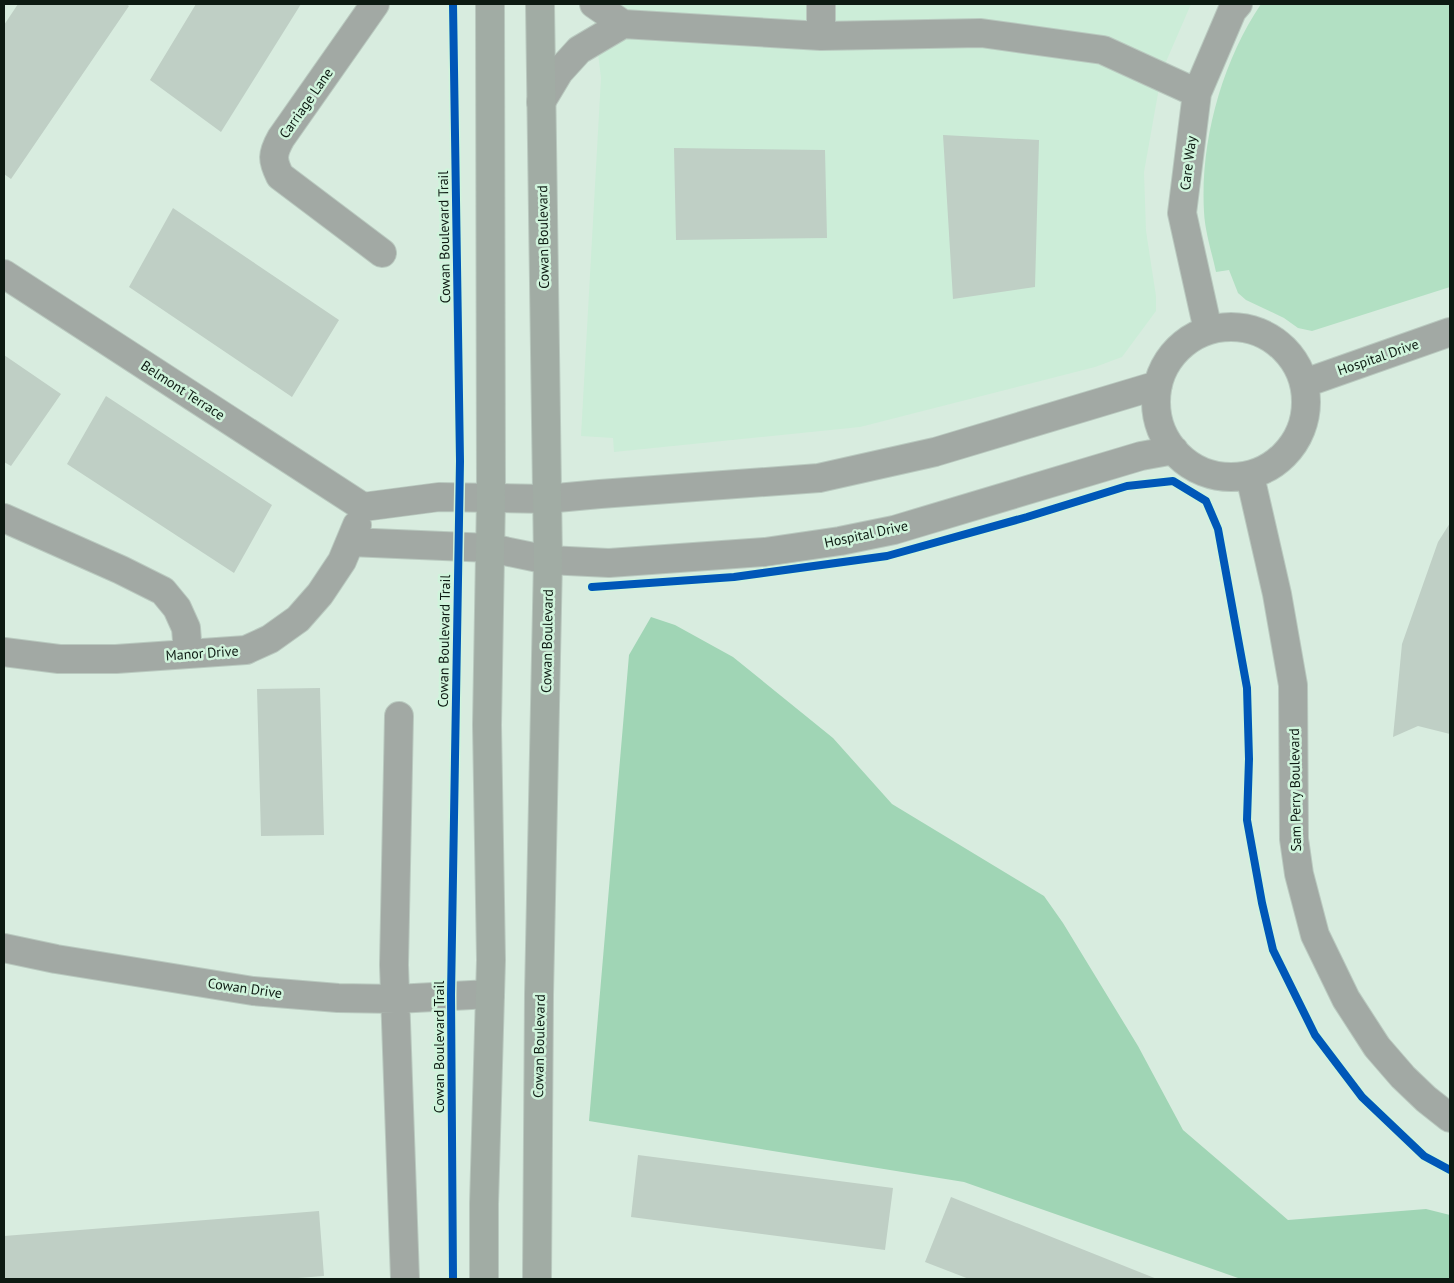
<svg xmlns="http://www.w3.org/2000/svg" width="1454" height="1283" viewBox="0 0 1454 1283" font-family="'PT Sans',sans-serif">
<style>
.built{fill:#ccedd8}
.green{fill:#b2e0c3}
.forest{fill:#a0d5b5}
.building{fill:#bfcfc5}
.lines{fill:none;stroke-linecap:round;stroke-linejoin:round}
.minor-casing{stroke:#b9c9bf;stroke-width:30}
.major-casing{stroke:#b9c9bf;stroke-width:30}
.minor{stroke:#a2a9a4;stroke-width:28}
.major{stroke:#a1aca4;stroke-width:28}
.cycleway-casing{stroke:#d0f4dc;stroke-width:11}
.cycleway{stroke:#0057b8;stroke-width:8}
.labels{text-anchor:middle;dominant-baseline:central;stroke-width:5;stroke-linejoin:round;paint-order:stroke}
.street-label{font-size:14px;fill:#0d1a12;stroke:#d0f4dc}
</style>
<rect width="100%" height="100%" fill="#d8ecdf"/>
<path class="built" d="M592,4H1191L1162,71L1144,172L1146,231L1156,296V311L1122,357L1095,367L860,427L614,452L613,438L581,436L601,78Z"/>
<path class="green" d="M1261,4H1450V287L1312,331L1298,328L1284,318L1246,300L1238,293L1229,270L1216,272C1212,253 1205,232 1204,212C1200,141 1222,62 1261,4Z"/>
<path class="forest" d="M651,617L675,625L733,657L833,738L892,804L1044,896L1063,923L1138,1046L1183,1130L1288,1220L1426,1209L1450,1215V1279H1241L964,1182L589,1121L629,655Z"/>
<path class="building" d="M18,4H126L129,6L11,179L4,174V25Z
M196,4H301L221,132L150,80Z
M943,135L1039,140L1035,287L953,299Z
M674,148L825,150L827,238L676,240Z
M173,208L339,320L292,397L129,287Z
M4,355L61,394L11,466L4,462Z
M106,396L272,505L234,573L67,464Z
M1450,523V734L1418,726L1393,737L1402,644L1438,542Z
M320,688L324,835L261,836L257,689Z
M638,1155L893,1188L885,1250L631,1217Z
M951,1197L1157,1279H969L925,1262Z
M319,1211L324,1276L285,1279H4V1236Z"/>
<g class="lines">
<g class="minor-casing">
<path id="minor" d="M375,4L281,138C272,154 272,160 280,176L382,253
M594,4L623,24L821,36L981,33L1103,50L1197,93
M821,36V4
M541,102L559,72L579,50L623,24
M4,274L363,507
M1156 402a75 75 0 1 1 150 0a75 75 0 1 1-150 0Z
M1208,330L1182,213L1197,93L1232,11L1238,4
M1305,383L1450,332
M1250,476L1277,594L1293,685L1294,839L1299,874L1315,935L1346,999L1377,1047L1403,1077L1426,1099L1450,1118
M363,507L439,497L546,499L600,494L819,478L935,452L1158,385
M4,518L121,570L163,591L177,608L186,628L188,653
M350,542L490,548L548,560L609,563L765,552L840,541L894,530L1141,456L1174,450
M4,652L59,659H116L246,650L270,639L298,619L320,594L342,561L357,525
M399,716L394,965L405,1279
M4,948L56,959L253,991L338,998L396,999L490,994"/>
</g>
<g class="major-casing">
<path id="major" d="M484,1279V1204L491,960L487,725L491,498L490,4
M537,1279L539,995L548,560L540,4"/>
</g>
<use href="#minor" class="minor"/>
<use href="#major" class="major"/>
<g class="cycleway-casing">
<path id="cycleway" d="M453,4L460,461L451,995L453,1279
M592,587L734,577L887,556L1027,517L1127,486L1173,481L1206,501L1218,529L1247,688L1249,759L1247,820L1262,903L1273,950L1315,1035L1362,1097L1424,1156L1450,1170"/>
</g>
<use href="#cycleway" class="cycleway"/>
</g>
<g class="labels">
<g class="street-label">
<text transform="translate(306 103) rotate(-55)">Carriage Lane</text>
<text transform="translate(1188 163) rotate(-83)">Care Way</text>
<text transform="translate(444 237) rotate(-91)">Cowan Boulevard Trail</text>
<text transform="translate(543 237) rotate(-91)">Cowan Boulevard</text>
<text transform="translate(1378 357) rotate(-19)">Hospital Drive</text>
<text transform="translate(183 390) rotate(33)">Belmont Terrace</text>
<text transform="translate(866 534) rotate(-12)">Hospital Drive</text>
<text transform="translate(444 641) rotate(-89)">Cowan Boulevard Trail</text>
<text transform="translate(547 641) rotate(-89)">Cowan Boulevard</text>
<text transform="translate(202 653) rotate(-4)">Manor Drive</text>
<text transform="translate(1295 790) rotate(-91)">Sam Perry Boulevard</text>
<text transform="translate(245 988) rotate(8)">Cowan Drive</text>
<text transform="translate(539 1046) rotate(-89)">Cowan Boulevard</text>
<text transform="translate(439 1047) rotate(-90)">Cowan Boulevard Trail</text>
</g>
</g>
<rect width="1454" height="1283" fill="none" stroke="#0d1a12" stroke-width="10"/>
</svg>
